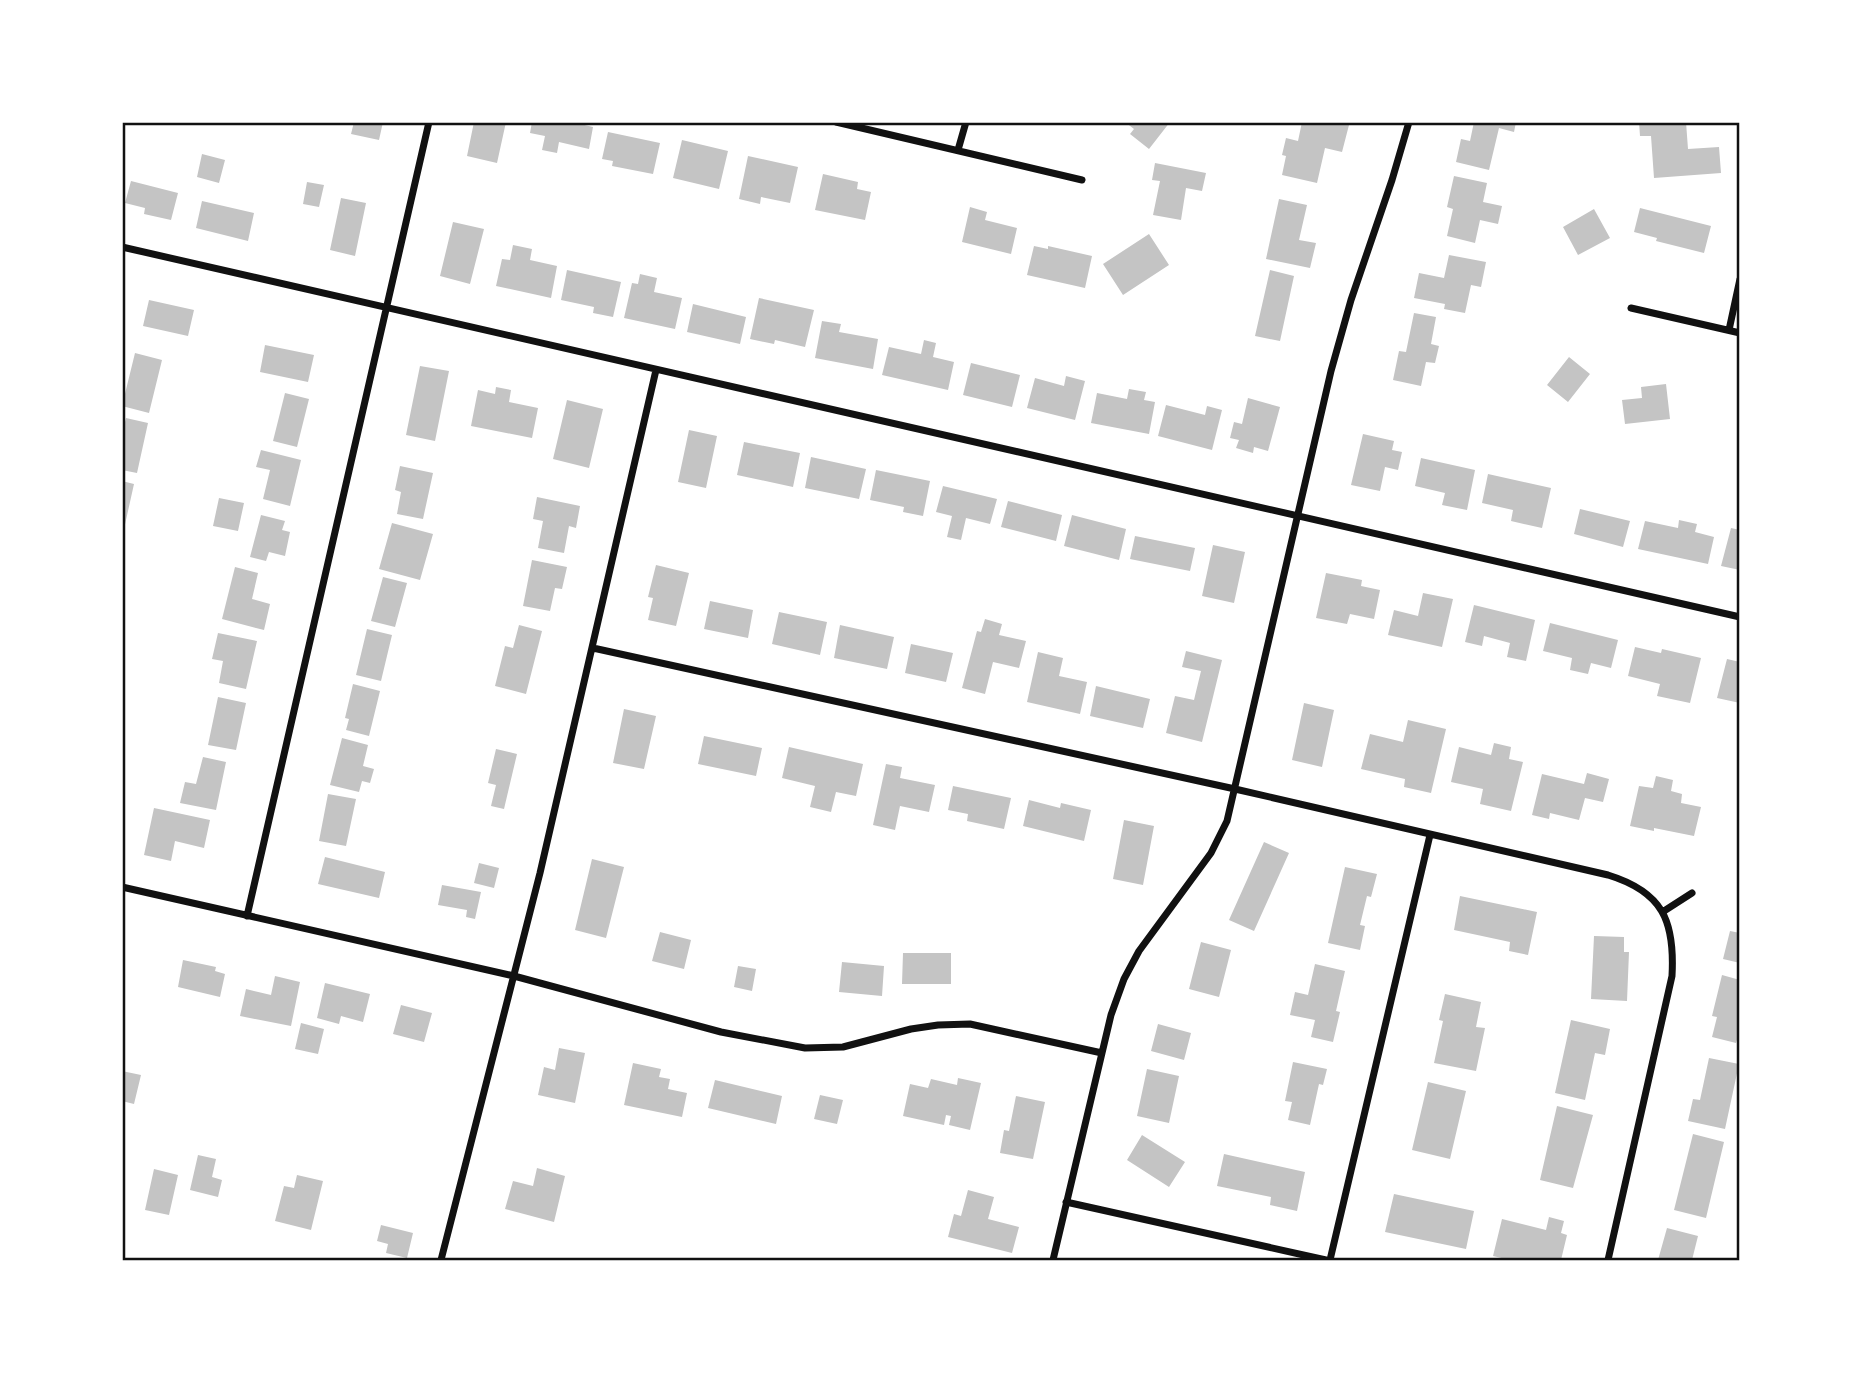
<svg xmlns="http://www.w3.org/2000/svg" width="1862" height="1383" viewBox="0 0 1862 1383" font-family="'Noto Serif',serif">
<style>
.building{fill:#c4c4c4}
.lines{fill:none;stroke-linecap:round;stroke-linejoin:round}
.minor{stroke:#111;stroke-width:7}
.neatline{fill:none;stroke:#111;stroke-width:2.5}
</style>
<rect width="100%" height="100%" fill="#fff"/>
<path class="building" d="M354,122H383L379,140L351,134Z
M474,122H506L497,163L467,156Z
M532,122H572L593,127L589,149L559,142L557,153L542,150L545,136L530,133Z
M1125,122H1170L1149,149L1130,134L1134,129Z
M1302,122H1339L1349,125L1342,152L1325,148L1317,183L1282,175L1286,156L1282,155L1286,138L1298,141Z
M1474,122H1516L1514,132L1499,128L1489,170L1456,162L1461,139L1470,141Z
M1639,122H1686L1688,149L1719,147L1721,173L1654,178L1651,136H1640Z
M608,132L660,143L653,174L612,166L613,161L602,159Z
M682,140L728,151L719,189L673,178Z
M202,154L225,160L219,183L197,177Z
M748,156L798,167L790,203L761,197L760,204L739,199Z
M1155,163L1206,173L1202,191L1186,188L1181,220L1153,215L1160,181L1152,180Z
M823,174L858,182L857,189L871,192L865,220L815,210Z
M1454,176L1487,183L1483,202L1502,206L1498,224L1480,220L1475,243L1447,236L1453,209L1447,207Z
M131,181L178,193L171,220L144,214L145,208L125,203Z
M307,182L324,185L319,207L303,204Z
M341,198L366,203L355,256L330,250Z
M1279,199L1307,205L1299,240L1316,243L1310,268L1266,259Z
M202,201L254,213L248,241L196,228Z
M970,207L987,212L985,220L1017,228L1011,254L962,242Z
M1640,208L1711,226L1704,253L1656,241L1657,238L1634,232Z
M1594,209L1610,238L1578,255L1563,227Z
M453,222L484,229L470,284L440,276Z
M1149,234L1169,265L1123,295L1103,264Z
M513,245L532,249L530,260L557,266L551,298L496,286L502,259L510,260Z
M1034,246L1048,249V246L1092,256L1085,288L1027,275Z
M1449,255L1486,262L1481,287L1471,285L1465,313L1444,309L1445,304L1414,298L1419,273L1444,278Z
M567,270L621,282L613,317L593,313L594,307L561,300Z
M1270,270L1294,276L1280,341L1255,336Z
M640,274L657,278L654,292L682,298L675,329L624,318L632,283L638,284Z
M759,298L814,310L805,347L775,340L774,344L750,339Z
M149,300L194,310L188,336L143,326Z
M693,304L746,317L740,344L687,332Z
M1414,313L1436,317L1431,344L1439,346L1435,363L1426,362L1421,386L1393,380L1399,351L1406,352Z
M822,321L841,324L839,332L878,339L873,369L815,358Z
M924,340L936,343L933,357L954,362L948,390L882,375L889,347L921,354Z
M265,345L314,355L308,382L260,372Z
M135,353L162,360L149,413L122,406Z
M1569,357L1590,374L1568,402L1547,385Z
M971,363L1020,375L1012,407L963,395Z
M420,366L449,371L435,441L406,435Z
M1066,376L1085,381L1075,420L1027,408L1035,378L1064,386Z
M1666,384L1670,419L1625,424L1622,400L1642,398L1641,387Z
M496,387L511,390L509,402L538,408L532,438L471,426L478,390L495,394Z
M1129,389L1146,392L1144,400L1155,402L1149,434L1091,423L1097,393L1127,399Z
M285,393L309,399L297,447L273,441Z
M1248,398L1280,407L1268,451L1254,447L1253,453L1236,448L1239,440L1230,438L1234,422L1242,424Z
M567,400L603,409L589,468L553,459Z
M1166,405L1205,415L1207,406L1222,410L1212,450L1158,436Z
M126,418L148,423L137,473L122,470V434Z
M689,430L717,436L706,488L678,482Z
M1363,434L1394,441L1392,450L1402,452L1398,470L1385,467L1380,491L1351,485Z
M744,442L800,453L793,487L737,475Z
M261,450L301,460L290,506L263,499L270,470L256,467Z
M811,457L866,469L859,499L805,488Z
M1421,458L1475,470L1467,510L1442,505L1445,493L1415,486Z
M400,466L433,473L423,519L397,514L401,492L395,490Z
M876,470L930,481L923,516L903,512L904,507L870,500Z
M1488,474L1551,488L1542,528L1511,521L1513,510L1482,503Z
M122,481L134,484L124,529H122Z
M943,486L997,499L990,524L966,518L961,540L947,537L952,516L936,512Z
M537,497L580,506L576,528L569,526L564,553L538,548L543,521L533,519Z
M219,498L244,503L238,531L213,526Z
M1008,501L1062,515L1056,541L1001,527Z
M1580,509L1630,521L1623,547L1574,534Z
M261,515L285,521L282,530L290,532L285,556L269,552L266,561L250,557Z
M1072,515L1126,529L1119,560L1064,546Z
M1679,520L1697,524L1695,532L1714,537L1708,564L1638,549L1645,521L1678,528Z
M392,523L433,534L420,580L379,569Z
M1731,528L1740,530V570L1721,566Z
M1135,536L1195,548L1190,571L1130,559Z
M1213,545L1245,552L1234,603L1202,596Z
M532,560L567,567L562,589L555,588L550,611L523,606Z
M656,565L689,573L676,626L648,620L653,598L648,597Z
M235,567L258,573L252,599L270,604L264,630L222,619Z
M1326,573L1362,580L1361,586L1380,590L1374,619L1350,614L1347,624L1316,618Z
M383,577L407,583L395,627L371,621Z
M1423,593L1453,599L1442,647L1388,635L1394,610L1418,616Z
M710,601L753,610L748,638L704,629Z
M1474,605L1535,620L1526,661L1507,657L1510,643L1484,636L1482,646L1465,642Z
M779,612L827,622L820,655L772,644Z
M985,619L1002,624L999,635L1026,641L1019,668L993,662L985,694L962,688L977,631L981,632Z
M1550,623L1618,640L1611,668L1591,663L1588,674L1570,670L1572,658L1543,651Z
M519,625L542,631L526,694L495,686L505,646L513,648Z
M840,625L894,637L887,669L834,658Z
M367,629L392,635L381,681L356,675Z
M218,633L257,641L246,689L219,683L223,661L212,659Z
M911,644L953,653L946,682L905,673Z
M1635,647L1661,653L1662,649L1701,658L1690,703L1657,696L1660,684L1628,676Z
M1186,651L1222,660L1202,742L1166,733L1175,696L1194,700L1201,671L1182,667Z
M1038,652L1063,658L1059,676L1087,682L1080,714L1027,702Z
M1727,659L1740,662V703L1717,698Z
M353,684L380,691L369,736L346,730L349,719L345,718Z
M1096,686L1150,699L1143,728L1090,716Z
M218,697L246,703L236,750L208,745Z
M1304,703L1334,710L1322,767L1292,760Z
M624,709L656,716L644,769L613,763Z
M1408,720L1446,729L1431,793L1404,787L1405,779L1361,769L1370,734L1403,742Z
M704,736L762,748L756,776L698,764Z
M342,738L368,745L363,766L374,769L370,783L362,781L359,792L330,785Z
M1494,743L1511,747L1509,759L1523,762L1511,811L1480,804L1483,789L1451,782L1459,747L1491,755Z
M789,747L863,764L856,796L836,792L831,812L810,807L815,786L782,778Z
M496,749L517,754L504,809L491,806L496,785L488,783Z
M203,757L226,762L216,810L180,803L185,782L196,784Z
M886,764L902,767L900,778L935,785L929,812L900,806L895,830L873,825Z
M1587,773L1609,779L1603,802L1585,798L1579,820L1550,813L1549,819L1532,815L1542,774L1584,784Z
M1656,776L1673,780L1671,791L1682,794L1681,803L1701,807L1694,836L1654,828V831L1630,826L1639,786L1653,788Z
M953,786L1011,798L1004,829L967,821L968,814L948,810Z
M328,794L356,799L346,846L319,841Z
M1029,800L1060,808L1061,803L1091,810L1084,841L1023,826Z
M154,808L210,820L204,848L175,841L171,861L144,855Z
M1124,820L1154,826L1143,885L1113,879Z
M1264,842L1289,853L1254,931L1229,920Z
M325,857L385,872L379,898L318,884Z
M592,859L624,867L606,938L575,930Z
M479,863L499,868L494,888L474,883Z
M1345,867L1377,874L1371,897L1367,896L1360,925L1365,926L1360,950L1328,943Z
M442,885L481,892L475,919L466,917L467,910L438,905Z
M1460,896L1537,912L1528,955L1509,951L1510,942L1454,930Z
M1730,931L1740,933V963L1723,959Z
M660,932L691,940L684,969L652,961Z
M1594,936L1624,937V952H1629L1627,1001L1591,999Z
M1201,942L1231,950L1219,997L1189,989Z
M903,953H951V984H902Z
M183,960L216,967L215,971L225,974L220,997L178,987Z
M842,962L884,966L882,996L839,992Z
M1315,964L1345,971L1336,1011L1340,1012L1333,1042L1311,1037L1315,1020L1290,1015L1295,992L1308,995Z
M738,966L756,969L752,991L734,987Z
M1722,975L1740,980V1030L1736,1043L1712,1037L1717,1017L1712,1016Z
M275,976L300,982L291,1026L240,1016L246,989L271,995Z
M325,983L370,994L363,1022L341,1016L339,1024L317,1018Z
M1445,994L1481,1002L1476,1027L1485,1028L1476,1071L1434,1063L1443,1021L1439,1020Z
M401,1005L432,1013L424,1042L393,1034Z
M1571,1020L1610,1029L1605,1055L1595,1053L1585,1100L1555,1093Z
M301,1023L324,1029L318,1054L295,1049Z
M1158,1024L1191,1033L1184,1060L1151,1051Z
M559,1048L585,1053L575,1103L538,1095L544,1067L555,1070Z
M1709,1058L1739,1064L1725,1129L1688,1121L1693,1099L1700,1100Z
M1293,1062L1327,1069L1323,1085L1319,1084L1310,1125L1288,1120L1292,1102L1285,1101Z
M633,1063L661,1069L659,1077L670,1079L668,1089L687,1093L682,1117L624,1105Z
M1147,1069L1179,1076L1169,1123L1137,1116Z
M122,1071L141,1075L134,1104L122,1101Z
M958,1078L981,1083L970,1130L949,1125L951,1116L946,1115L944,1125L903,1116L910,1084L928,1088L931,1079L957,1085Z
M715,1080L782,1096L776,1124L708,1108Z
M1428,1082L1466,1091L1450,1159L1412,1150Z
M820,1095L843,1100L837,1124L814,1119Z
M1016,1096L1045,1102L1033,1159L1000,1153L1004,1130L1009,1131Z
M1557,1106L1593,1115L1573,1188L1540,1180Z
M1693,1134L1724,1142L1706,1218L1674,1210Z
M1142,1135L1185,1162L1169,1187L1127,1160Z
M1224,1154L1305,1172L1297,1211L1270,1205L1271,1197L1217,1186Z
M198,1155L216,1159L212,1177L222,1180L218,1197L190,1190Z
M537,1168L565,1176L554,1222L505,1209L513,1181L533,1186Z
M154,1169L178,1175L169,1215L145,1210Z
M297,1175L323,1181L311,1230L275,1221L284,1186L294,1188Z
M968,1190L994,1197L988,1219L1019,1227L1012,1253L948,1237L954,1214L961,1216Z
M1394,1194L1474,1211L1466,1249L1385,1232Z
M1549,1217L1564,1221L1561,1233L1567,1235L1561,1260H1510L1493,1256L1502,1219L1546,1230Z
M381,1225L413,1233L407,1258L386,1253L388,1244L377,1241Z
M1667,1228L1698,1236L1692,1260H1658Z"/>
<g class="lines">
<path class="minor" d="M836,122L1082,180
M958,150L966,122
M122,247L1740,617
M1631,308L1740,333
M1729,330L1740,279
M593,648L1235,789L1608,875C1663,892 1675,921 1672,976L1608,1260
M122,887L514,976L721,1032L805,1048L843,1047L911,1029L938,1025L970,1024L1102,1053
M1664,911L1692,893
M247,916L429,122
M1066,1202L1326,1260
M441,1260L540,873L656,370
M1053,1260L1111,1015L1124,979L1139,951L1211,853L1227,821L1331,371L1351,300L1392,180L1409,122
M1330,1260L1430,835"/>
</g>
<rect width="1862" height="1383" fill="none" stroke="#ffffff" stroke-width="248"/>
<rect x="124" y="124" width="1614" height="1135" class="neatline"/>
</svg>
